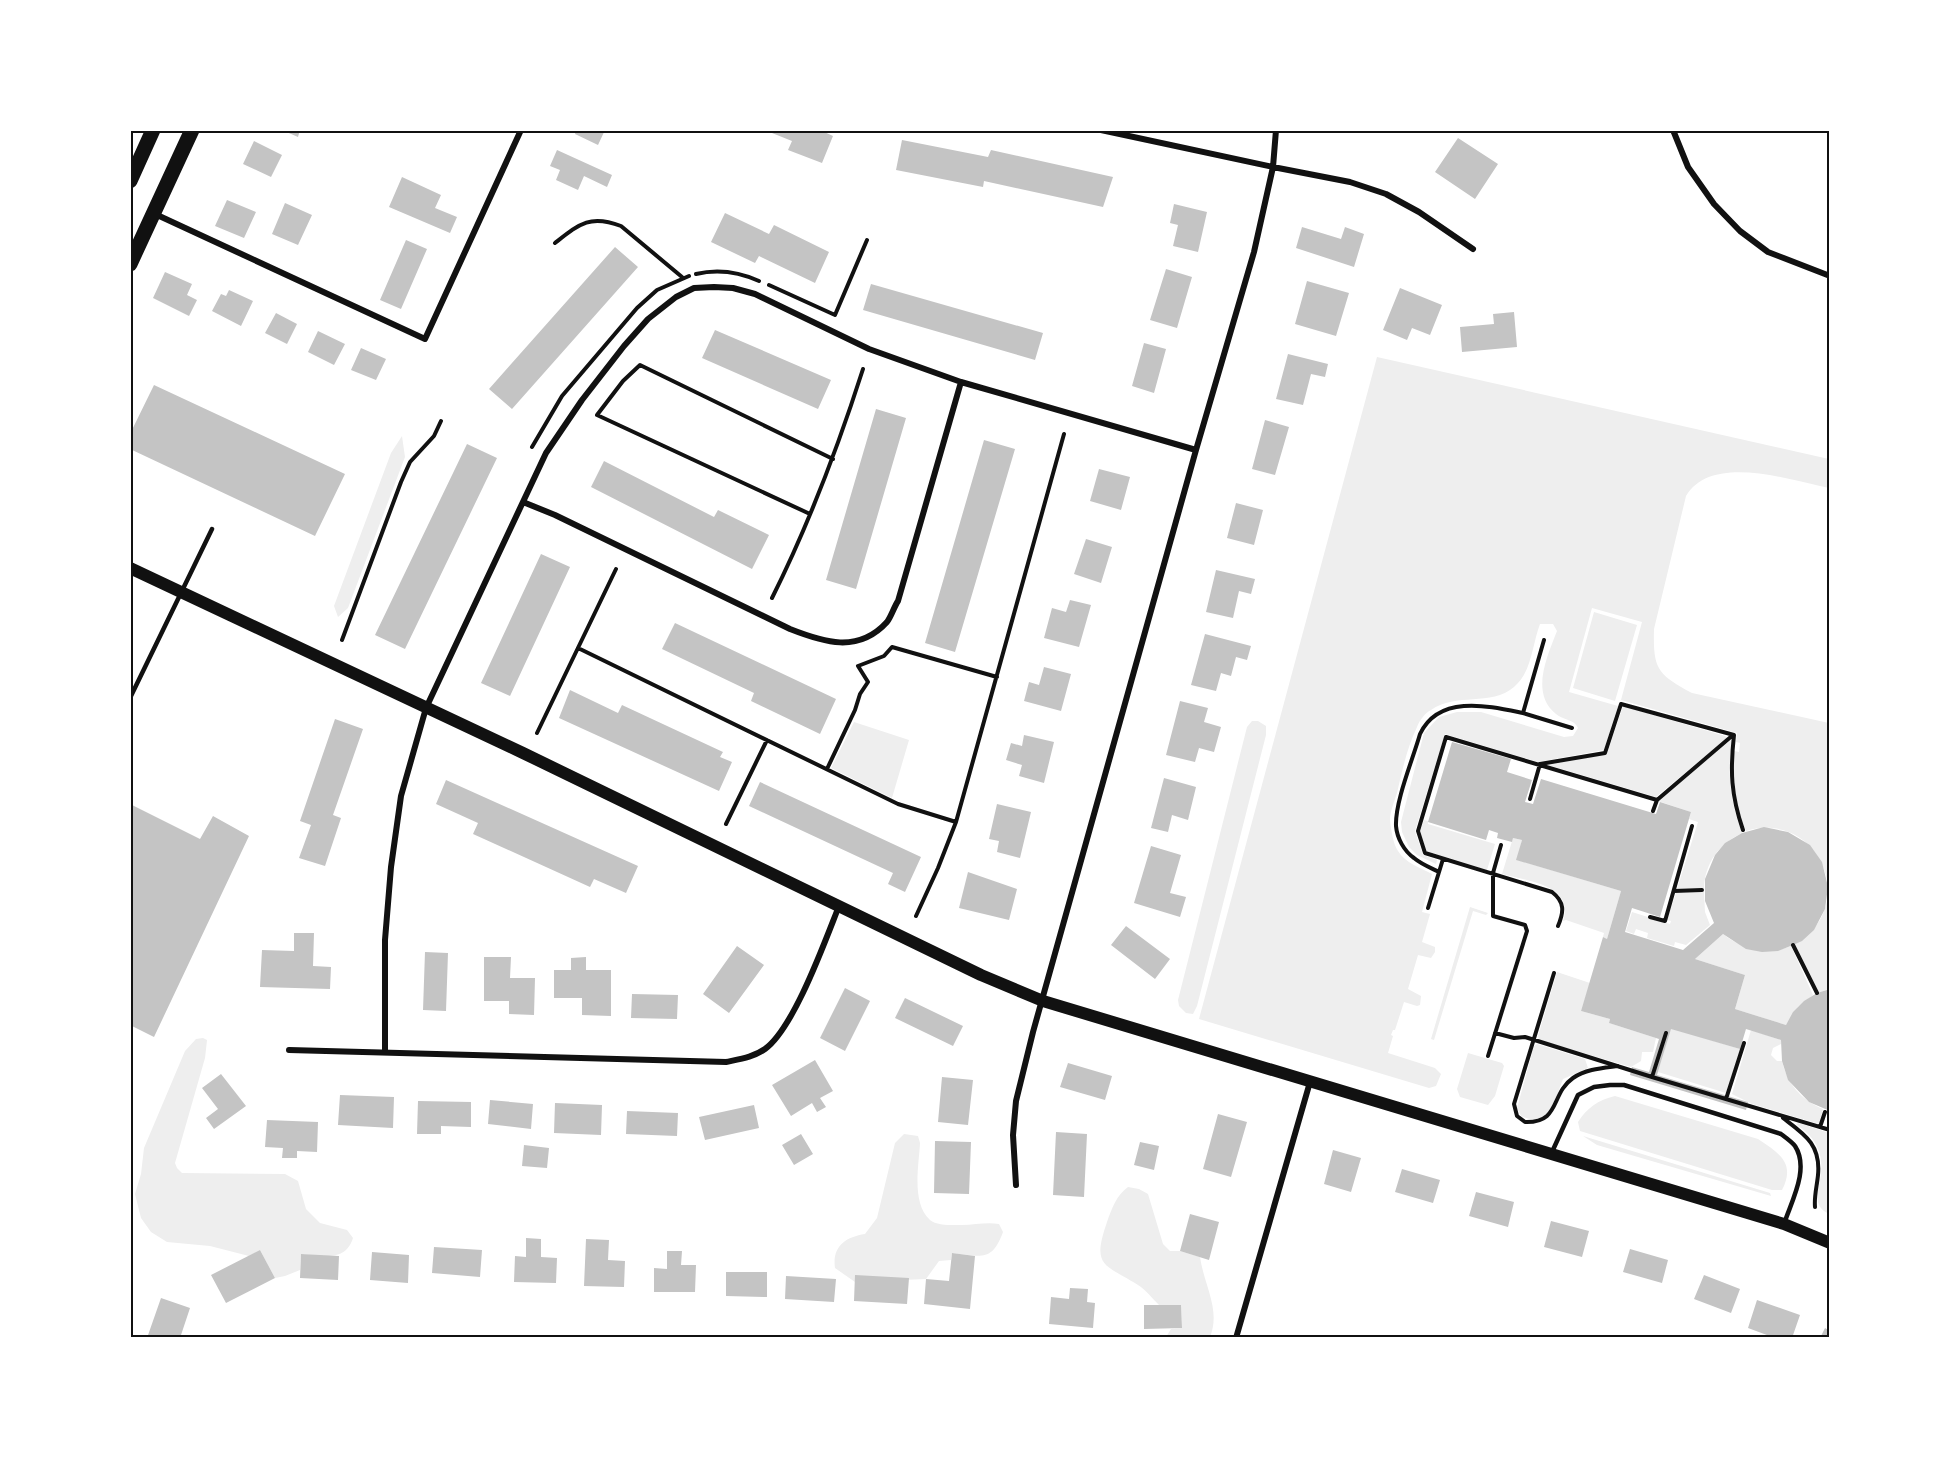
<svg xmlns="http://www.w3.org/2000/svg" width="1960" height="1468" viewBox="0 0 1960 1468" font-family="'Alegreya Sans',sans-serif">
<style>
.green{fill:#eee}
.building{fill:#c4c4c4}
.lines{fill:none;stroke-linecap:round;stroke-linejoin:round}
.path{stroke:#111;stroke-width:4}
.service{stroke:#111;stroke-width:4.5}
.minor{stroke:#111;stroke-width:6}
.secondary{stroke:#111;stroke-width:12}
.primary{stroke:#111;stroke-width:15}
.neatline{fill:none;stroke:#111;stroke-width:2}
</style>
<rect width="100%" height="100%" fill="#fff"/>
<path class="green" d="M1377,357L1829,459V488C1789,480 1712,453 1686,496L1654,629C1653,669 1657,674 1692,693L1829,723V989L1817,993L1793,945C1862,908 1819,809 1746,831C1735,805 1733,779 1734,751L1739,752L1740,743L1736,742L1737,733L1621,700L1642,622L1592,608L1569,692L1618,706L1604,750L1538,762L1445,734L1415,831L1423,855L1437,860L1436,864L1417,855L1409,847L1402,832L1401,822L1424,733L1439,717L1457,712H1481L1564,737L1573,736L1578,728C1574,719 1563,720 1556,714C1530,693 1547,657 1557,631L1553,624H1540C1532,645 1532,672 1514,687C1491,707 1456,692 1431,710C1425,713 1419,721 1417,727C1407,748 1402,771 1397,793C1394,802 1390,812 1390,820C1391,829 1393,844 1398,851C1405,863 1421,868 1432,874L1422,912L1430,914L1422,942L1435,947V952L1431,958L1418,955L1408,989L1421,996L1420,1005L1417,1006L1404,1002L1395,1030H1393L1391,1035L1393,1036L1388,1053L1435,1068L1441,1074L1436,1086L1429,1088L1199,1019Z
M402,436L405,457L348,608L338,617L334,606L391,453Z
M1594,612L1637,625L1615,701L1573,688Z
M1623,706L1725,736L1727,738L1656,797L1548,765L1607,754Z
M1252,721H1258L1266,726V735L1197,1006L1193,1014L1186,1013L1179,1006L1178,1000L1247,727Z
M854,722L909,740L892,798L831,768Z
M1732,739C1727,772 1730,802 1742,833C1719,844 1705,863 1704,888L1677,889L1698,822L1689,819L1691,812L1658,801Z
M1424,820L1428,821V824L1495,844L1487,870L1426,851L1420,831Z
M1513,838L1522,840L1517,860L1621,891L1607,939L1603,937L1604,933L1566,920L1563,921C1575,885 1527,881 1502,874Z
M1704,892L1705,912L1710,925L1686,945L1675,942L1674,946L1647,938L1648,933L1636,929L1634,934L1626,931L1632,912L1670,924L1671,921L1667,920L1676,893Z
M1470,907L1488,913L1486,915L1473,911L1434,1040L1431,1039Z
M1723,934C1742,949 1768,956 1791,946L1813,995L1798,1007L1786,1025L1735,1009L1745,975L1695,959Z
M1557,972L1590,983L1581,1011L1610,1019L1609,1023L1656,1038L1653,1052H1642L1641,1061L1631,1067L1539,1040L1538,1036Z
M1671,1028L1740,1049L1726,1093L1658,1072Z
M1751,1030L1781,1040V1044L1773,1048L1771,1055L1777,1061H1782C1787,1083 1801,1100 1823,1109L1819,1124L1752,1104L1732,1094Z
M203,1038L207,1040L205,1058L175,1163L177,1168L182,1173L285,1174L298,1181L306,1209L320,1223L347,1230L353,1238C345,1263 322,1255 301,1254L300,1270L285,1276L275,1278L260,1250L249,1256L210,1246L167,1242L151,1232L141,1218L135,1194L141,1174L144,1148L185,1051L196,1039Z
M1537,1044L1585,1059L1588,1068L1563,1079C1555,1099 1549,1129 1521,1116L1517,1108L1534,1046Z
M1468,1053L1502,1063L1504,1066L1495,1096L1488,1105L1460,1097L1457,1089Z
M1615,1096L1758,1139C1779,1153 1796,1163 1782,1190H1772L1580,1131L1578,1122C1587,1108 1598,1100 1615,1096Z
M1799,1123L1829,1133V1214C1810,1205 1820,1189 1821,1172C1822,1165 1821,1156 1818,1149C1814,1138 1805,1131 1796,1124Z
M904,1134L918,1136L920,1143C919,1165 911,1203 930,1220C937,1226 953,1225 962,1225C975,1225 986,1222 999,1224L1003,1232C992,1263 980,1256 952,1253L951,1260L939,1261L926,1279L855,1282L835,1268C832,1247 845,1237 865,1234L877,1218L895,1143Z
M1583,1136L1770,1193L1771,1196L1597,1145Z
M1128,1187L1139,1189L1148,1194L1163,1244L1170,1251H1180L1200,1257C1204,1285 1221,1310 1210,1337H1166L1171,1329L1182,1328L1181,1305H1159C1152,1298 1146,1290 1138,1285C1105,1264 1091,1268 1107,1222C1112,1208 1116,1196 1128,1187Z"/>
<path class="building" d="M282,130H300L298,137Z
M576,130H605L598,145L575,134Z
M820,130L833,136L822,163L788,150L792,141L767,131Z
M1458,138L1498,164L1475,199L1435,172Z
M902,140L988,157L991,150L1113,177L1103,207L984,181L983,187L896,170Z
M254,141L282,155L271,177L243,164Z
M557,150L612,175L607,187L584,176L578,190L556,180L560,170L550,166Z
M402,177L441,195L435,208L457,217L450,233L389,207Z
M227,200L256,212L244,238L215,226Z
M285,203L312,215L298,245L272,234Z
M1174,204L1207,212L1198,252L1173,246L1178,225L1170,223Z
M725,213L769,234L774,225L829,252L815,283L759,256L755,263L711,242Z
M1302,227L1341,239L1345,227L1364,234L1354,267L1296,248Z
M406,240L427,249L401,309L380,300Z
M615,247L638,267L512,409L489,389Z
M1166,269L1192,277L1177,328L1150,320Z
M165,272L192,284L187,295L197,300L189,316L153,298Z
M1307,281L1349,293L1336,336L1295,324Z
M871,284L1043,333L1035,360L863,310Z
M1400,288L1442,305L1430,335L1412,328L1407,340L1383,330Z
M229,290L253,301L241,326L212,311L221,294L226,296Z
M1514,312L1517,347L1462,352L1460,327L1494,324L1493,314Z
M276,313L297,324L287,344L265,333Z
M715,330L831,380L818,409L702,358Z
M318,331L345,344L334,365L308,352Z
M1144,343L1166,349L1154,393L1132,386Z
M361,348L386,359L376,380L351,370Z
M1288,354L1328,364L1325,377L1311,374L1303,405L1276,399Z
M154,385L345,474L315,536L130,449V434Z
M876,409L906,418L856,589L826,580Z
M1265,420L1289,427L1275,475L1252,469Z
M984,440L1015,449L955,652L925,643Z
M467,444L497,458L405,649L375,635Z
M604,461L714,517L718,510L769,535L752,569L591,487Z
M1099,469L1130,477L1121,510L1090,501Z
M1236,503L1263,510L1254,545L1227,538Z
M1086,539L1112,547L1101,583L1074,574Z
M541,554L570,567L510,696L481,683Z
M1216,570L1255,579L1251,594L1239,591L1233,618L1206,612Z
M1070,600L1091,605L1079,647L1044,638L1052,608L1066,612Z
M675,623L836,699L820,734L751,701L754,693L662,649Z
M1205,634L1251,646L1247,660L1236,657L1231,676L1221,673L1216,691L1191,685Z
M1044,667L1071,674L1061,711L1024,701L1029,682L1039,685Z
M570,690L618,713L622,705L723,752L720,757L732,762L719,791L559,718Z
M1180,701L1208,708L1204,722L1221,727L1214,752L1199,748L1195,762L1166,755Z
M335,719L363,729L333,815L341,818L325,866L299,858L311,825L300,821Z
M1024,735L1054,742L1044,783L1019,776L1022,765L1006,760L1011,743L1022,746Z
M1452,742L1511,759L1507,772L1532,780L1525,802L1533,804L1541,779L1656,814L1660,802L1691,812L1660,917L1632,908L1625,932L1683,950L1714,923L1705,901V879L1715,855L1725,843L1742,833L1764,827L1788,832L1810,845L1822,862L1828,887L1825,909L1814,930L1802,941L1793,945L1778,951L1762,952L1746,949L1723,934L1695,959L1745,975L1735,1009L1786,1025L1793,1012L1804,1001L1817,993L1830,989V1111L1809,1102L1788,1080L1782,1061L1781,1040L1746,1029L1740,1049L1671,1029L1657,1075L1748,1102L1746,1110L1630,1075L1632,1067L1649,1072L1659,1039L1609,1023L1610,1019L1581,1011L1603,937L1607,939L1621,891L1516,860L1522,840L1513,838L1512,842L1497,838L1498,833L1489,830L1486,840L1428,822Z
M1164,778L1196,787L1188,820L1172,815L1168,832L1151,828Z
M446,780L638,866L626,893L594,879L590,887L473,834L478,823L436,804Z
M760,782L921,857L905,892L888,884L893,873L749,806Z
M130,804L200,839L213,816L249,836L154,1037L130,1025Z
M997,804L1031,812L1020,858L997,852L999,841L989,839Z
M1151,846L1181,855L1170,893L1186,897L1180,917L1134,903Z
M968,872L1017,889L1009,920L959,908Z
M1126,926L1170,959L1155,979L1111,945Z
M294,933H314L313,966L331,967L330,989L260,987L262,950L294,951Z
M737,946L764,965L729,1013L703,994Z
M425,952L448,953L446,1011L423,1010Z
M484,957H511L510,978H535L534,1015L509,1014V1001H484Z
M586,957V970H611V1016L582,1015V998H554V970H571V958Z
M845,988L870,1001L845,1051L820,1038Z
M632,994L678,995L677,1019L631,1018Z
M905,998L963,1026L953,1046L895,1018Z
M815,1060L833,1091L820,1098L826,1107L817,1112L812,1103L791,1116L772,1085Z
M1068,1063L1112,1076L1105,1100L1060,1087Z
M221,1074L246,1106L214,1129L206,1118L218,1109L202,1088Z
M942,1077L973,1080L968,1125L938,1122Z
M340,1095L394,1097L393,1128L338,1125Z
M490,1100L533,1104L531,1129L488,1124Z
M418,1101L471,1102V1127L441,1126V1134H417Z
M555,1103L602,1105L601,1135L554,1133Z
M754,1105L759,1128L705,1140L699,1117Z
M627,1111L678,1113L677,1136L626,1134Z
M1218,1114L1247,1122L1231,1177L1203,1169Z
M267,1120L318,1122L317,1152L297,1151V1158H282L283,1148L265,1147Z
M1056,1132L1087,1134L1084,1197L1053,1195Z
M801,1134L813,1154L794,1165L782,1145Z
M935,1141L971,1142L969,1194L934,1193Z
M1140,1142L1159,1146L1154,1170L1134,1165Z
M524,1145L549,1148L547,1168L522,1166Z
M1333,1150L1361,1158L1351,1192L1324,1184Z
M1402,1169L1440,1180L1433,1203L1395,1192Z
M1476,1192L1514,1202L1508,1227L1469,1216Z
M1190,1214L1219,1222L1209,1260L1180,1251Z
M1551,1221L1589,1231L1582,1257L1544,1247Z
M526,1238L541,1239V1257L557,1258L556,1283L514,1282L515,1256L526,1257Z
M586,1239L609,1240L608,1260L625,1261L624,1287L584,1286Z
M434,1247L482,1250L480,1277L432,1273Z
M1630,1249L1668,1260L1662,1283L1623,1272Z
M260,1250L275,1278L226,1303L211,1275Z
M667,1251H682L681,1265H696L695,1292H654V1268L667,1269Z
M372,1252L409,1255L408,1283L370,1280Z
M952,1253L975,1256L970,1309L924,1304L926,1279L949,1281Z
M301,1254L339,1256L338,1280L300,1278Z
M726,1272H767V1297L726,1296Z
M855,1275L909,1278L907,1304L854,1301Z
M1704,1275L1740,1289L1731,1313L1694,1299Z
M786,1276L836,1279L834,1302L785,1299Z
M1070,1288L1088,1289L1087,1302L1095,1303L1093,1328L1049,1324L1051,1297L1069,1299Z
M161,1298L190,1308L180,1338H147Z
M1757,1300L1800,1315L1792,1338H1775L1748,1328Z
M1144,1305H1181L1182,1328L1144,1329Z
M1825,1328L1830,1331V1338H1820Z"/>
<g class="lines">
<path class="path" d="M555,243C579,224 590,214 621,226L682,277
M696,274C717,269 739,272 759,281
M769,285L835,315L867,240
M532,447L562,396L637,308L657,290L689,276
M810,514L597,415L623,381L640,365L833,459
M772,598C809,524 838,447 863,369
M342,640L401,482L410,462L434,436L441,421
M1544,640L1523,713L1572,728
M578,648L898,804L956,822
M537,733L616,569
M827,769L855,710L860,694L868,682L858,666L884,656L892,647L997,677
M1530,799L1540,764L1605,753L1621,704L1734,735C1730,771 1731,795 1743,830
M1657,800L1733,735
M726,824L767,740
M1439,872C1431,868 1421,864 1414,858C1404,851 1397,838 1396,826C1395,801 1413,759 1420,734C1439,694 1489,706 1523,713
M1674,891L1702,890
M1428,908L1443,859
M916,916L938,868L956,822L1064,434
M1650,917L1665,921L1692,826
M1558,926C1564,912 1565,902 1552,892L1425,853L1418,831L1446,737L1657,800L1653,811
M1793,945L1817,993
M1554,973L1514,1104L1517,1116L1525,1122C1561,1123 1550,1094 1573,1078C1586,1069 1603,1068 1618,1066
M1495,1033L1514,1038L1525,1037L1652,1077
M1666,1033L1652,1077L1830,1130
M1488,1056L1527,931L1525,925L1493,916V873L1501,845
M1726,1099L1744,1043
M1783,1118C1804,1134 1821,1144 1818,1175C1817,1186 1814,1196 1815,1207
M1820,1127L1825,1112"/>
<path class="service" d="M130,698L212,529
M1552,1152L1578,1095L1594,1087L1610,1085H1624L1781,1134C1785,1137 1792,1142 1795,1146C1810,1169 1791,1202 1784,1224"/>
<path class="minor" d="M1101,130L1273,167L1350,182L1386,194L1419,212L1473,249
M1673,130L1688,167L1714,204L1740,231L1768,252L1830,276
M155,214L425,339L521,130
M523,502L555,515L790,629C823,642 858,654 887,622C891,617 894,607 898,601L961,382
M289,1050L726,1062C740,1059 754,1057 765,1049C794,1028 825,941 839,906
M385,1052V940L391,867L401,796L426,708L546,453L582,400L624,346L648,319L676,297L694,288L714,287L733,288L755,294L869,349L961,382L1196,450
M1016,1185L1013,1135L1016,1101L1033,1032L1196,450L1254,252L1273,167L1276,130
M1236,1338L1310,1082"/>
<path class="secondary" d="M130,568L523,753L981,975L1043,1001L1784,1224L1830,1243"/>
<path class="primary" d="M130,181L153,130
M130,264L192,130"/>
</g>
<rect width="1960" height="1468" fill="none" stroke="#ffffff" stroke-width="264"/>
<rect x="132" y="132" width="1696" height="1204" class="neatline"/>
</svg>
